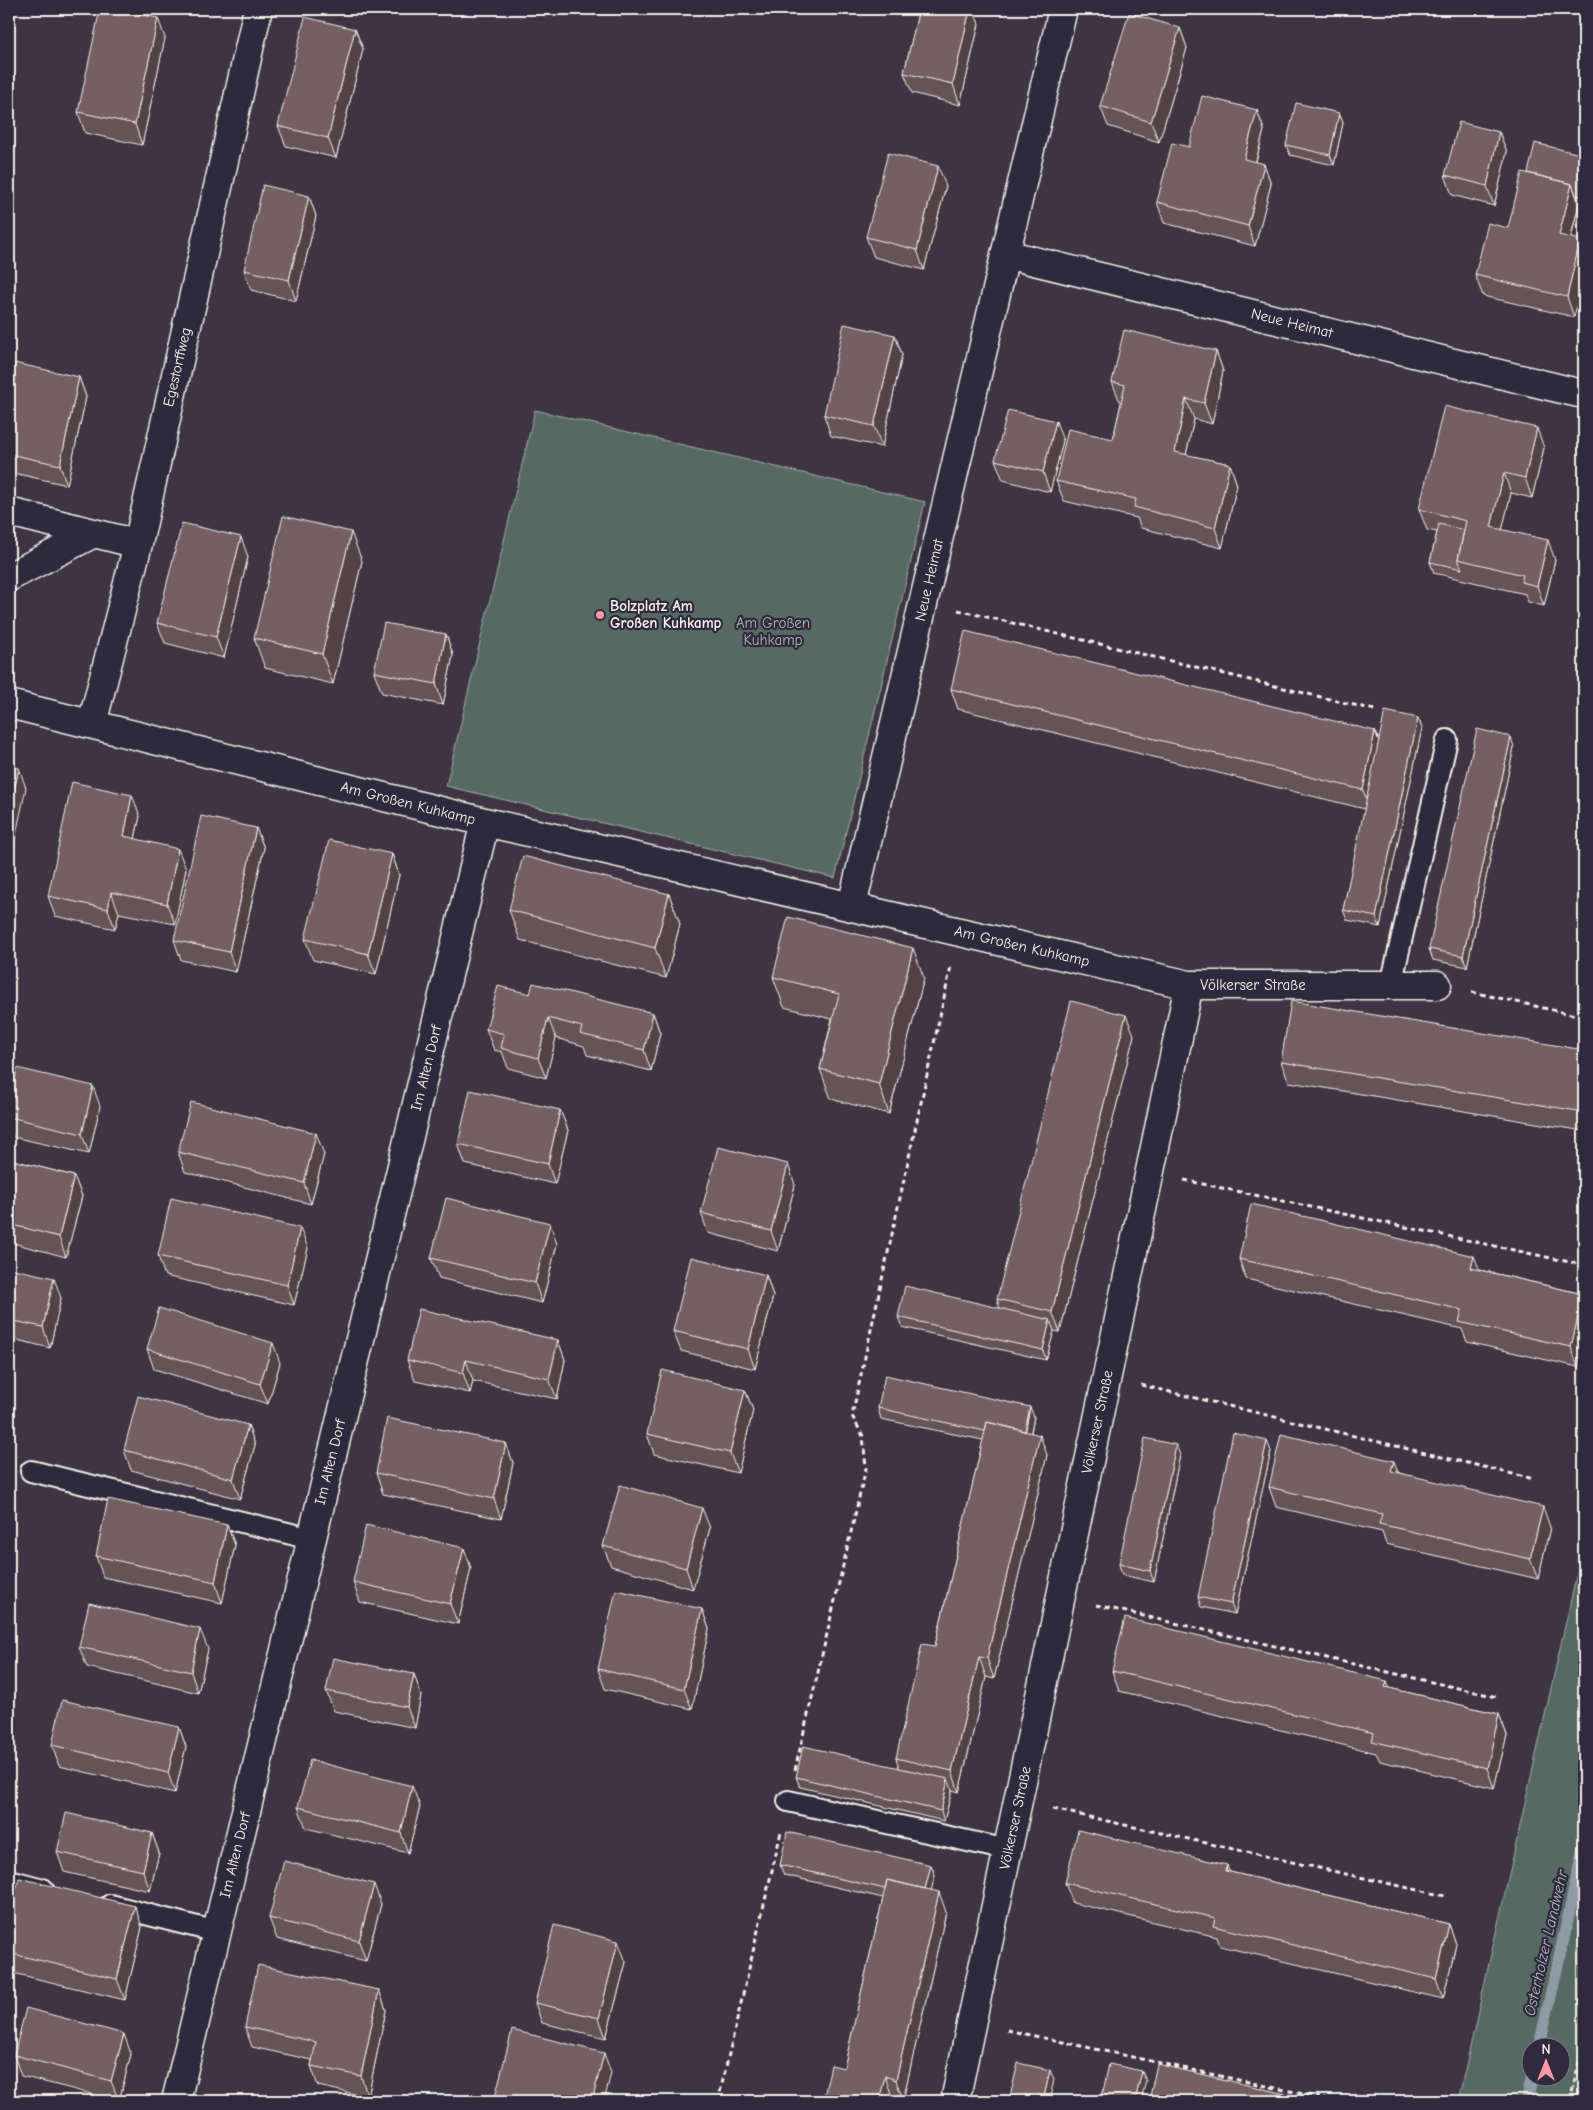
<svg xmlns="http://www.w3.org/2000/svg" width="1593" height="2110" viewBox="0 0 1593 2110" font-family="'Comic Neue',sans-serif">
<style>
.green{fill:#566963;stroke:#a5ada6;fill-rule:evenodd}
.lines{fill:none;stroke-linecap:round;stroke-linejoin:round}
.stream{stroke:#8f9ba4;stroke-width:12}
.service-casing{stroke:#f4f1e8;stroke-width:24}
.minor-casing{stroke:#f4f1e8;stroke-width:31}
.path{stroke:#f4f1e8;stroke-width:3;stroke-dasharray:5 4;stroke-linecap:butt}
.service{stroke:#2f2a3d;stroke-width:20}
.minor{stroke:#2f2a3d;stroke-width:28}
.wall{fill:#655254;stroke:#f4f1e8}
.shaded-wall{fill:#524245;stroke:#f4f1e8}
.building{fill:#755f62;stroke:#f4f1e8}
.poi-dot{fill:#ff9aa2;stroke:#2f2a3d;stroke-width:2}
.labels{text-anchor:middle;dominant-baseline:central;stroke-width:4.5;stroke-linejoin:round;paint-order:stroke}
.street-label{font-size:15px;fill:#f4f1e8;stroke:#2f2a3d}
.poi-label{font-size:15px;font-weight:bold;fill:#f4f1e8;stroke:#2f2a3d;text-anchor:start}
.park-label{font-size:15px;fill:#adb4ac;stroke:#2f2a3d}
.water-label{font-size:16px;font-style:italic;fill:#b0b8ba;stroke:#2f2a3d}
</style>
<rect width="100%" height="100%" fill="#3d3544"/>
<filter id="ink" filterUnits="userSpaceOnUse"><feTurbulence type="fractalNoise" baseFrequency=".02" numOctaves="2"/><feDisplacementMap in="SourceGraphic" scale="10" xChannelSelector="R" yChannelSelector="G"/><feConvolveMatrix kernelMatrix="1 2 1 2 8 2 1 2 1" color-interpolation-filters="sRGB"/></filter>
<g filter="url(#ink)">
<path class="green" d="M535,410L925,502L835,878L446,786Z
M1584,1542V2101H1458ZM1530,2048H1560V2078H1530Z"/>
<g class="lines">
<path class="stream" d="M1539,2048L1584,1846
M1527,2101L1532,2078"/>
<g class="service-casing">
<path id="service" d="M1391,985L1447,740
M31,1471L312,1539
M788,1801L1008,1850
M9,1880L43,1889
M110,1905L217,1932"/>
</g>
<g class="minor-casing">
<path id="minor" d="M1005,254L1578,393
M9,512L138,544
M9,577L92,534
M9,704L485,822L1189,985H1437
M92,724L138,544L258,9
M852,906L1063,9
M176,2101L485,822
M955,2101L1189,985"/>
</g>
<path class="path" d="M958,610L1375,710
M1472,992L1584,1017
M1184,1180L1584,1265
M1141,1385L1534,1479
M1096,1605L1497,1697
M795,1770L866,1468L863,1436L852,1416L951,966
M1053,1809L1445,1896
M1007,2030L1336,2101
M718,2101L781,1832
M1570,2101L1584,2042"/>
<use href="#service" class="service"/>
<use href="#minor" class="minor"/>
</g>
<path class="wall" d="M919,9H973L979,24L960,105L912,93L904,73Z
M1180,28L1187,48L1159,142L1108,126L1100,106Z
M355,29L363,49L336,158L286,146L278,126Z
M165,38L142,145L85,133L78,112Z
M1257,110L1264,130L1256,162L1264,164L1271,184L1255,246L1164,223L1157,202L1189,147Z
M1339,113L1343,123L1334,165L1290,155L1286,145Z
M1499,132L1507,152L1494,206L1452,195L1445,175Z
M1584,155V206L1579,205L1571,238L1574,317L1483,296L1475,275L1508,228L1528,173Z
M946,186L924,270L874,257L866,237Z
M309,196L316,216L296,301L251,290L244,270Z
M895,335L902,355L882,447L831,436L824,415Z
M1216,351L1223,371L1212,424L1194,419L1186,455L1230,464L1237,485L1222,548L1141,528L1137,518L1064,501L1056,481L1113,439L1121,403L1120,402L1112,382Z
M79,377L86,397L67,485L9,472V388Z
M1063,441L1050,492L1003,480L995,460Z
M1544,448L1532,498L1511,493L1502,530L1555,560L1544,606L1528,602L1525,594L1434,573L1430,562L1437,532L1427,530L1419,509Z
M248,557L224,658L165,643L157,623Z
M362,561L333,684L265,668L254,638Z
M446,634L453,655L443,705L382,693L374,672Z
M951,689L1375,731L1379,741L1418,718L1422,728L1380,927L1347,920L1343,910L1365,809L958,709Z
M1514,747L1467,967L1433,960L1429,949Z
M140,816L135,839L186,869L175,924L119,913L115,929L55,916L48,896Z
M256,828L264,848L236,972L181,960L174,940Z
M392,854L399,875L376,974L313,960L305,939Z
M669,894L680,924L666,978L520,940L509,910Z
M773,977L924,978L889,1114L831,1099L820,1069L832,1019L784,1007Z
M530,994L653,1013L660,1033L651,1071L587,1055L584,1046L556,1038L546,1078L508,1068L502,1052L494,1050L486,1029Z
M1134,1035L1060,1332L1054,1331L1046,1360L902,1327L898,1317L1000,1309L997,1299Z
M1584,1050V1131L1289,1082L1281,1062Z
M9,1104L100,1106L89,1154L13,1137L9,1124Z
M560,1110L568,1130L555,1184L465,1164L458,1144Z
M178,1152L324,1154L311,1204L185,1172Z
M9,1159L74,1176L82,1196L66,1257L9,1242Z
M795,1185L778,1251L708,1233L701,1213Z
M557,1244L542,1303L439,1278L431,1258Z
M308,1248L294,1305L165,1276L158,1256Z
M1239,1259L1480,1270L1583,1294L1578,1367L1467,1342L1462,1329L1246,1279Z
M9,1268L61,1298L50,1348L9,1338Z
M766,1275L773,1296L755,1369L681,1351L673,1331Z
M558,1340L565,1360L557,1399L473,1381L470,1393L415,1381L407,1360Z
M147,1349L280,1363L268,1404L154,1369Z
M745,1390L753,1410L738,1473L654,1454L647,1434Z
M878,1408L1034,1417L1031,1433L1047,1455L994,1679L986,1677L959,1792L952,1790L944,1821L800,1787L796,1777L899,1768L896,1758L935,1646L983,1440L881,1419Z
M248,1425L255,1445L240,1499L131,1470L124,1450Z
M506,1443L513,1463L501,1519L383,1494L376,1473Z
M1271,1451L1235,1614L1201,1607L1198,1597Z
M1180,1455L1154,1582L1122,1575L1119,1564Z
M1398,1472L1550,1527L1538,1579L1386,1544L1382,1532L1276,1507L1269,1487Z
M227,1525L235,1545L222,1603L103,1577L96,1556Z
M710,1528L693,1589L611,1566L603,1546Z
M471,1568L458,1624L360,1602L353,1582Z
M702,1609L709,1629L692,1709L605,1689L598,1669Z
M79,1647L208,1649L198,1693L87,1667Z
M1112,1671L1387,1681L1389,1688L1499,1714L1507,1735L1494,1788L1380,1761L1376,1753L1119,1691Z
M414,1674L421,1695L415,1728L334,1711L326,1691Z
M179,1727L186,1747L175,1793L59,1766L52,1745Z
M420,1806L408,1853L306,1828L298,1807Z
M152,1833L159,1853L150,1891L64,1872L57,1852Z
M780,1865H931L935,1875L931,1890L946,1912L903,2100L892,2097L844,2068L883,1898L784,1875Z
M1230,1872L1449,1924L1456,1944L1443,1999L1220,1946L1217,1937L1073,1903L1065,1883Z
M381,1904L366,1961L277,1939L269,1918Z
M9,1918L142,1927L125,2000L9,1972Z
M626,1962L606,2038L542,2023L535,2003Z
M379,1990L386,2010L368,2097L318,2086L311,2066L312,2060L252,2047L245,2027Z
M131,2054L119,2101L21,2076L14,2055Z"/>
<path class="shaded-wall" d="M970,9H973L979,24L960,105L953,84Z
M158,18L165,38L142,145L135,124Z
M1180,28L1187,48L1159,142L1151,122Z
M355,29L363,49L336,158L328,138Z
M1257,110L1264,130L1251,179L1244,159Z
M1339,113L1343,123L1334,165L1330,155Z
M1499,132L1507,152L1494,206L1487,186Z
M1264,164L1271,184L1255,246L1248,226Z
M938,166L946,186L924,270L917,250Z
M1572,184L1579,204L1566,256L1559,235Z
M309,196L316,216L296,301L289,280Z
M1580,240L1584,251V275L1574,317L1567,297Z
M895,335L902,355L882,447L874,426Z
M1216,351L1223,371L1212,424L1204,403Z
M79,377L86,397L67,485L60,465Z
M1186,399L1194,419L1182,473L1175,452Z
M1056,421L1063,441L1050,492L1043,472Z
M1537,428L1544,448L1532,498L1525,478Z
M1230,464L1237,485L1222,548L1215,528Z
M1504,473L1511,493L1498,547L1491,527Z
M351,532L362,561L333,684L322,654Z
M241,537L248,557L224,658L216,637Z
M1548,540L1555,560L1544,606L1537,586Z
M446,634L453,655L443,705L436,684Z
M1418,718L1422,728L1380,927L1376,917Z
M1375,731L1383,752L1370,810L1363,790Z
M1511,737L1514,747L1467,967L1463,956Z
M19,768L26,788L9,867V814Z
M132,795L140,816L131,856L124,836Z
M256,828L264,848L236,972L229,952Z
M178,849L186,869L175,924L167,904Z
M392,854L399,875L376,974L368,954Z
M111,892L119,913L115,929L108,909Z
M669,894L680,924L666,978L655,948Z
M913,948L924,978L889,1114L879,1084Z
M653,1013L660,1033L651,1071L644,1050Z
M1126,1015L1134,1035L1060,1332L1052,1312Z
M548,1018L556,1038L546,1078L538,1058Z
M93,1086L100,1106L89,1154L82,1134Z
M560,1110L568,1130L555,1184L548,1164Z
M316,1133L324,1154L311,1204L304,1183Z
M788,1164L795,1185L778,1251L771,1231Z
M74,1176L82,1196L66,1257L59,1237Z
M550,1223L557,1244L542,1303L535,1283Z
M300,1228L308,1248L294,1305L287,1285Z
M1474,1256L1482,1276L1471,1268Z
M766,1275L773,1296L755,1369L748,1349Z
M54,1278L61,1298L50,1348L43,1327Z
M1583,1294L1584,1298V1340L1578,1367L1571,1347Z
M1050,1320L1054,1331L1046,1360L1043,1350Z
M558,1340L565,1360L557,1399L549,1379Z
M273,1343L280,1363L268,1404L260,1384Z
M466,1360L473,1381L470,1393L463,1373Z
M745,1390L753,1410L738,1473L730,1453Z
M1030,1407L1034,1417L1027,1450L1024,1440Z
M248,1425L255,1445L240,1499L233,1479Z
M1040,1435L1047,1455L994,1679L987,1658Z
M1267,1441L1271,1451L1235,1614L1231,1604Z
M506,1443L513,1463L501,1519L494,1499Z
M1176,1445L1180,1455L1154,1582L1150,1571Z
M1394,1461L1401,1481L1391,1471Z
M9,1482L14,1496L9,1515Z
M1543,1507L1550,1527L1538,1579L1530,1559Z
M702,1508L710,1528L693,1589L686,1568Z
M227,1525L235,1545L222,1603L215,1582Z
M464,1548L471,1568L458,1624L450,1604Z
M702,1609L709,1629L692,1709L684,1689Z
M200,1629L208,1649L198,1693L191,1672Z
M979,1657L986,1677L959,1792L952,1771Z
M414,1674L421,1695L415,1728L407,1707Z
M1387,1681L1394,1701L1385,1687Z
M1499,1714L1507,1735L1494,1788L1487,1768Z
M179,1727L186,1747L175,1793L168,1773Z
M948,1779L952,1790L944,1821L941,1811Z
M412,1786L420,1806L408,1853L401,1833Z
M152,1833L159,1853L150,1891L143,1871Z
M931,1865L935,1875L927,1908L923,1897Z
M1227,1865L1234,1885L1226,1871Z
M374,1884L381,1904L366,1961L359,1941Z
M939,1892L946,1912L903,2100L896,2080Z
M135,1906L142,1927L125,2000L117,1979Z
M1449,1924L1456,1944L1443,1999L1436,1979Z
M618,1941L626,1962L606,2038L599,2018Z
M379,1990L386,2010L368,2097L361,2076Z
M124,2034L131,2054L119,2101L111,2081Z
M604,2053L611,2073L604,2101H592Z
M1050,2070L1054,2080L1049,2101H1043Z
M1142,2071L1146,2081L1141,2101H1135Z
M885,2076L892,2097L891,2101H879Z"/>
<path class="building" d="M100,9H115L158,18L135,124L78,112Z
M919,9H970L953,84L904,73Z
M1129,13L1180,28L1151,122L1100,106Z
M305,17L355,29L328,138L278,126Z
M1202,96L1257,110L1244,159L1264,164L1248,226L1157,202L1172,143L1189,147Z
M1296,103L1339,113L1330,155L1286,145Z
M1459,122L1499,132L1487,186L1445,175Z
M1535,143L1584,155V197L1576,195L1572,184L1528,173Z
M888,153L938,166L917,250L866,237Z
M1522,172L1572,184L1559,235L1580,240L1567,297L1475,275L1488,223L1508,228Z
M263,185L309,196L289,280L244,270Z
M844,324L895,335L874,426L824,415Z
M1124,330L1216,351L1204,403L1186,399L1175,452L1230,464L1215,528L1134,507L1136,499L1056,481L1068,429L1113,439L1125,385L1112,382Z
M14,363L79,377L60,465L9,454V388Z
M1444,406L1537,428L1525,478L1504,473L1491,527L1548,540L1537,586L1521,582L1523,575L1458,559L1466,521L1419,509Z
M1008,410L1056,421L1043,472L995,460Z
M283,516L351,532L322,654L254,638Z
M182,523L241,537L216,637L157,623Z
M1439,524L1464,530L1458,559L1462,569L1430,562Z
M384,623L446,634L436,684L374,672Z
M965,631L1375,731L1363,790L951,689Z
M1385,711L1418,718L1376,917L1343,910Z
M1477,729L1511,737L1463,956L1429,949Z
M9,766L19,768L9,814Z
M72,782L132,795L124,836L178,849L167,904L111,892L108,909L48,896Z
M201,816L256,828L229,952L174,940Z
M329,840L392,854L368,954L305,939Z
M523,856L669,894L655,948L509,910Z
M788,917L913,948L879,1084L820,1069L839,994L773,977Z
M533,983L653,1013L644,1050L580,1034L582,1027L548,1018L538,1058L501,1048L504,1034L486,1029L498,986L530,994Z
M1071,1001L1126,1015L1052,1312L997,1299Z
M1291,1001L1584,1050V1112L1281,1062Z
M17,1068L93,1086L82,1134L9,1117V1104Z
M470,1090L560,1110L548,1164L458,1144Z
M191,1102L316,1133L304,1183L178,1152Z
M718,1147L788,1164L771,1231L701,1213Z
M9,1159L74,1176L59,1237L9,1224Z
M171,1198L300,1228L287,1285L158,1256Z
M446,1198L550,1223L535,1283L431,1258Z
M1251,1204L1474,1256L1471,1268L1583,1294L1571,1347L1459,1322L1462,1310L1239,1259Z
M691,1257L766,1275L748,1349L673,1331Z
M9,1268L54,1278L43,1327L9,1320Z
M905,1286L1050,1320L1043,1350L898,1317Z
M159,1308L273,1343L260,1384L147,1349Z
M419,1309L558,1340L549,1379L466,1360L463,1373L407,1360Z
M662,1370L745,1390L730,1453L647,1434Z
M885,1375L1030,1407L1025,1431L987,1422L985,1431L878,1408Z
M138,1396L248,1425L233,1479L124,1450Z
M387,1418L506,1443L494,1499L376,1473Z
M987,1422L1040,1435L987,1658L979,1657L952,1771L896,1758L922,1644L935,1646Z
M1233,1433L1267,1441L1231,1604L1198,1597Z
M1281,1434L1394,1461L1391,1471L1543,1507L1530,1559L1379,1524L1382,1514L1269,1487Z
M1145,1438L1176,1445L1150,1571L1119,1564Z
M620,1485L702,1508L686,1568L603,1546Z
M108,1499L227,1525L215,1582L96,1556Z
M366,1525L464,1548L450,1604L353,1582Z
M616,1590L702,1609L684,1689L598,1669Z
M89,1603L200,1629L191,1672L79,1647Z
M1125,1618L1387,1681L1385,1687L1499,1714L1487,1768L1372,1741L1374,1733L1112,1671Z
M333,1658L414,1674L407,1707L326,1691Z
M62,1700L179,1727L168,1773L52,1745Z
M803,1746L948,1779L941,1811L796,1777Z
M310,1760L412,1786L401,1833L298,1807Z
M66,1813L152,1833L143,1871L57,1852Z
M1078,1830L1227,1865L1226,1871L1449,1924L1436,1979L1213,1926L1215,1918L1065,1883Z
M787,1832L931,1865L925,1889L887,1880L885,1889L780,1865Z
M284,1861L374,1884L359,1941L269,1918Z
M19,1878L135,1906L117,1979L9,1953V1918Z
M887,1880L939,1892L896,2080L885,2076L879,2101H823L831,2065L844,2068Z
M554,1925L618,1941L599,2018L535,2003Z
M258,1965L379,1990L361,2076L311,2066L316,2042L245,2027Z
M26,2008L124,2034L111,2081L14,2055Z
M512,2030L604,2053L592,2101H494Z
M1018,2063L1050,2070L1043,2101H1009Z
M1109,2064L1142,2071L1135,2101H1101Z
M1157,2064L1316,2101H1149Z"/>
</g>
<circle class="poi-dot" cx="600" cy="615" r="5"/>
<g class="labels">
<g class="street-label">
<text transform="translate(1292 323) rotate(14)">Neue Heimat</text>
<text transform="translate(177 367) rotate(-77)">Egestorffweg</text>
<text transform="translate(929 580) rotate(-77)">Neue Heimat</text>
<text transform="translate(408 803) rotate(14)">Am Großen Kuhkamp</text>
<text transform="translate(1022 946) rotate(13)">Am Großen Kuhkamp</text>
<text x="1253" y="985">Völkerser Straße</text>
<text transform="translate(426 1068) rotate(-76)">Im Alten Dorf</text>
<text transform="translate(1097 1422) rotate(-78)">Völkerser Straße</text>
<text transform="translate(330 1462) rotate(-76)">Im Alten Dorf</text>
<text transform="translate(1015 1818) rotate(-78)">Völkerser Straße</text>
<text transform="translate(235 1855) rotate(-76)">Im Alten Dorf</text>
</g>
<g class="poi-label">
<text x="610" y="606">Bolzplatz Am<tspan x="610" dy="17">Großen Kuhkamp</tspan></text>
</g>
<g class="park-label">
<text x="773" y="623">Am Großen<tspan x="773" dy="17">Kuhkamp</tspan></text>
</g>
<g class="water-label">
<text transform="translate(1546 1943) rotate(-77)">Osterholzer Landwehr</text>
</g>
</g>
<rect width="1593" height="2110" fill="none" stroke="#2f2a3d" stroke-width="30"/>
<rect x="15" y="15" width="1563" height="2080" fill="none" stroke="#f4f1e8" stroke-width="2" filter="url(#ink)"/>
<g transform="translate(1546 2062)"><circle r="24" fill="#2f2a3d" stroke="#7e7a81"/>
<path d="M0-4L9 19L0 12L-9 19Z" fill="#ff9aa2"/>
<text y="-8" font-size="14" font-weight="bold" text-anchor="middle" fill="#f4f1e8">N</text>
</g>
</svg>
